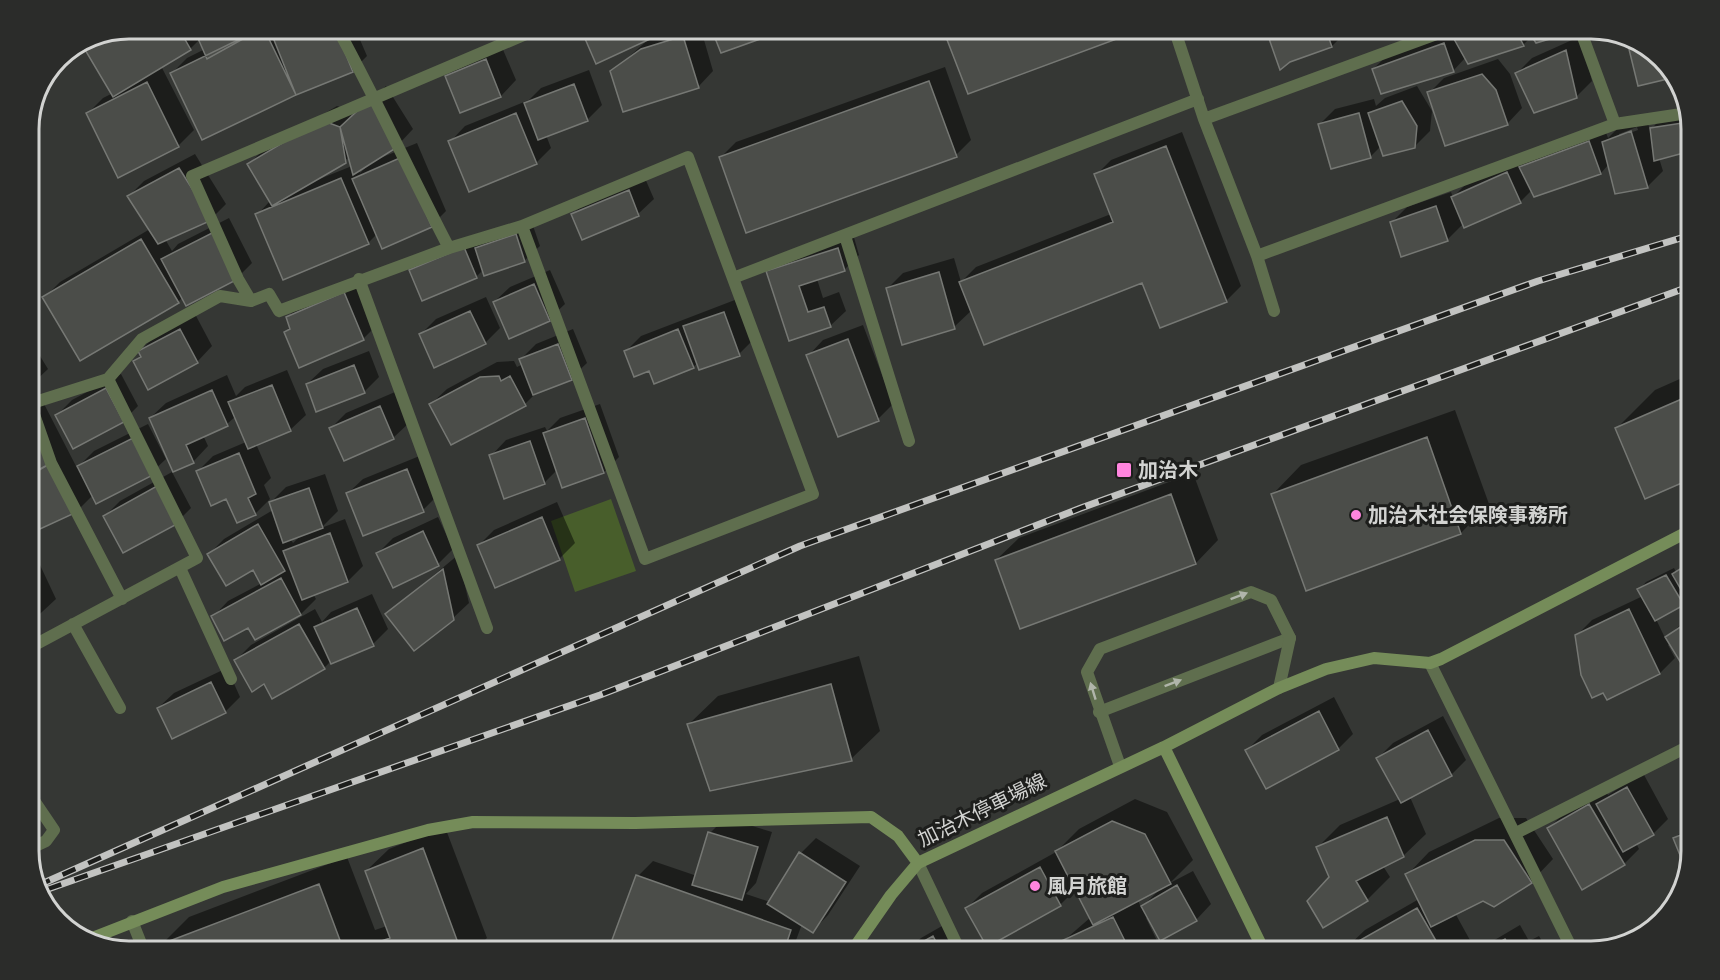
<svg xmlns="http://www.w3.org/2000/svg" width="1720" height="980" viewBox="0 0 1720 980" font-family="'DejaVu Sans','Noto Sans JP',sans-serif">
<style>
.green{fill:#485e2b}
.shadow{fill:#0007;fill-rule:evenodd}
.building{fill:#4b4d49;stroke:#767874;stroke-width:1.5}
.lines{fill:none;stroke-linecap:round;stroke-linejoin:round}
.lane{stroke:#5f6e4e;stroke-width:12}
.street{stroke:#5f6e4e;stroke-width:12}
.secondary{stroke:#758c59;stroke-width:12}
.rail-casing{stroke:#c2c3c1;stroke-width:7}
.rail{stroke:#1d1e1c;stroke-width:4.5;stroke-dasharray:14;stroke-linecap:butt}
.oneway{fill:#b0b5aa}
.poi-dot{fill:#ff85de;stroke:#1d1e1c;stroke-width:2}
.labels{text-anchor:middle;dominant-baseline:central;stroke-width:6;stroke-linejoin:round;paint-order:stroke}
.poi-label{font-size:20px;font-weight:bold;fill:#d2d3d1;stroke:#1d1e1c;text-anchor:start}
.street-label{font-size:20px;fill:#d2d3d1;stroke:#1d1e1c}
.rim{fill:none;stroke:#d2d3d1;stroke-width:3}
</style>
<rect width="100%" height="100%" fill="#353734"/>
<path class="green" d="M611,499L636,571L575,592L551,521Z"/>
<path class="shadow" d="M1459,29L1461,34L1466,29H1572L1569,31L1533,35L1523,45L1466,57L1453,71L1373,69L1389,54Z
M1267,30H1346L1347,31L1332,46Z
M1134,31L968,92L946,33L947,32Z
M702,33L713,71L698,87L612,72L651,37L597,62L584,34Z
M358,35L367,56L352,71L295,94L172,73L187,58L205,49L200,39L190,49L161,66L194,130L178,146L118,176L88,113L103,98L113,93L82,42L91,36Z
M1581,36L1592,81L1576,97L1517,73L1532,58Z
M501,45L516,80L501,96L461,111L447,76L462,61Z
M1498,59L1510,74L1522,108L1507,124L1429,93L1444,78Z
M945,67L971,140L956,155L721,157L736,142Z
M589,70L602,105L587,120L546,135L551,148L536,163L450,142L465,126L529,100L541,88Z
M386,86L413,129L398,145L373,161L417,143L446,211L431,226L377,234L368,243L257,215L270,201L249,164L264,149L337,106L357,113ZM350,157L352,166L317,180L316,178ZM369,164L360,173L359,169Z
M1417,86L1432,111L1430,131L1414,147L1381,146L1371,156L1332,167L1320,124L1335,109L1374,99L1376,106L1385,98Z
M1689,116L1691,150L1659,158L1663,171L1648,186L1616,193L1609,164L1601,173L1535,195L1532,190L1520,202L1464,223L1447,240L1392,222L1407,207L1451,192L1453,197L1468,182L1604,127L1608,138L1619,127L1646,117L1650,130L1659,121ZM1637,127L1638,130L1619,137V134Z
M1182,132L1241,286L1226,301L1143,281L972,310L954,327L887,289L903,273L954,258L961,282L976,267L1111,214L1096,175L1111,160Z
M195,154L226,204L211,219L165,239L172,251L178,244L229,218L252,263L237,278L183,297L178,302L44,298L60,282L150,229L129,196L144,181Z
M644,176L654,199L638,214L583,238L573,214L588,199Z
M531,220L540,246L524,261L484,269L476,277L411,270L426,255Z
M853,234L859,255L844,270L817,279L823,298L839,292L846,311L830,326L790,339L768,271Z
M550,270L565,304L549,319L510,337L494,302L510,287Z
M359,278L378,324L363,339L286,332L291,327L287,318L302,302Z
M486,297L500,328L485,343L421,334L436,319Z
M740,298L754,339L739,354L698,363L693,367L649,369L626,351L641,336Z
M195,314L212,346L197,362H135L141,356L139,352L155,336Z
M863,325L893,404L878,419L808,356L823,340Z
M573,329L587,363L571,378L538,391L525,404H431L447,389L497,362L514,361L517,367L523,364L521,359L536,344Z
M29,338L48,369L29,387Z
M369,351L379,377L364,392L307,384L323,369Z
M287,370L306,415L290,430L256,444L271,478L264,485L270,499L255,514L227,497L198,471L213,456L246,442L236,416L227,424L203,435L208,446L193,462L150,418L166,403L227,375L236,396L245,387Z
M121,374L138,406L123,421L57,415L72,400Z
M1691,374V478L1646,497L1617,428L1655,390Z
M395,392L409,423L393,438L331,428L346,413Z
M42,400L77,468L94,451L148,424L166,459L150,474L93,495L77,511L29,532V407Z
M600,404L619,457L604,472L557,470L544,483L491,456L506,440L545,427L547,431L560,418Z
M1455,410L1489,504L1461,533L1273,494L1301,465Z
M422,455L438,495L423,510L347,494L363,479Z
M172,472L191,508L176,523L105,516L120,501Z
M1193,473L1218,540L1196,563L1021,627L996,560L1019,538Z
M325,474L338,511L321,528L345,519L363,566L348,581L313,594L316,599L301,614L256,638L249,626L213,617L228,601L262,583L253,568L209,554L224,539L273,510L271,502L286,487ZM302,534L293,543L290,538Z
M557,502L575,543L560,558L496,586L479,545L494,530Z
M438,517L453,549L438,564L378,553L393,538Z
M32,548L56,599L29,624V550Z
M458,555L469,603L453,618L387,614Z
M1691,557V604L1688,599L1656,619L1665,638L1691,616V663L1684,667L1670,643L1668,645L1675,658L1660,673L1608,698L1577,635L1592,620L1643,596L1639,590L1646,582L1674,568L1676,572Z
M372,594L388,629L373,644L331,661L324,668L264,682L236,660L251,645L315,609L322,622L331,612Z
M859,656L880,731L851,759L689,724L718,696Z
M227,668L240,697L225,712L158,708L174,693Z
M1334,697L1353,734L1338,749L1247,750L1262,735Z
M1443,716L1466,760L1451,775L1410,797L1426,834L1403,856L1383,866L1390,877L1367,900L1323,926L1331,878L1318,847L1340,825L1400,799L1378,758L1393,743Z
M1643,773L1668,819L1653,834L1636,843L1639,849L1624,864L1549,828L1564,813L1605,790L1608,795Z
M1135,799L1167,812L1193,860L1170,883L1193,871L1211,904L1196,920L1146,918L1162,951H1063L1061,943L1091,917L1076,889L1060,905L967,908L982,893L1056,852L1079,829ZM1160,889L1141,908L1138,900Z
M725,818L772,832L756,883L746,894L770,902L801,853L816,838L860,866L828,915L813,931L802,924L792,951H648L614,939L638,876L653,861L697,876L710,833Z
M1499,818H1526L1553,859L1531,882L1483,899L1455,913L1476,951L1520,925L1529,941L1539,936L1548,951H1526L1521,943L1518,945L1522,951H1343L1365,930L1419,899L1407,875L1429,852Z
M1691,823V851L1687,868L1675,838Z
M445,827L487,938L473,951H163L161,945L189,917L347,857L375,930L387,926L366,871L389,849Z
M949,922L962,951H907L921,938Z"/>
<path class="building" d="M1483,29H1515L1524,46L1468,64L1454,39Z
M1527,29H1568L1570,33L1536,43Z
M1266,30H1326L1332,47L1290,62L1280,70Z
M1138,31L968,94L944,32H946Z
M663,33L596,64L583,34Z
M713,33H777L721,53Z
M248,35H267L296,95L202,140L170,73Z
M250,35L207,59L197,36Z
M272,35H338L353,72L296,95Z
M91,36H183L191,50L113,97L81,43Z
M683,36L699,88L623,112L610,71L641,49Z
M1629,39L1641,42L1676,77L1638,86L1627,41Z
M1444,43L1454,72L1381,94L1372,69Z
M1566,50L1577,98L1534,113L1515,73Z
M486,59L501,97L460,113L445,76Z
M1482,74L1496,90L1508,125L1445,146L1427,92Z
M929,81L957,157L746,233L719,157Z
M147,82L179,147L118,178L86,113Z
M574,84L588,121L538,140L524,103Z
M370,99L399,146L353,175L340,127Z
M1402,101L1417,126L1415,148L1383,156L1368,113Z
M516,113L537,164L469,192L448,141Z
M1359,113L1371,158L1331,169L1318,124Z
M321,120L340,127L346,163L272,206L247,164Z
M1690,120L1691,123V140L1682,123Z
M1682,123L1691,151L1654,161L1650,128Z
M1631,131L1648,188L1615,194L1602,142Z
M1589,141L1601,174L1534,197L1519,167Z
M1166,146L1227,302L1160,328L1142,283L984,345L959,282L1113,222L1094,174Z
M402,157L432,227L382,249L352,179Z
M179,168L212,220L158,244L127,196Z
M1507,172L1521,203L1464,228L1451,197Z
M341,178L369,244L283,280L255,214Z
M629,190L639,216L582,240L571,214Z
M1436,206L1448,241L1401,257L1390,222Z
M214,232L238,279L186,306L161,259Z
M516,234L525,262L484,276L475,248Z
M141,239L179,303L80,361L42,297Z
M464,247L477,278L422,301L409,270Z
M838,248L845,271L799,286L808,312L824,307L831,327L789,341L766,271Z
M939,272L955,329L902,345L886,288Z
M534,284L550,321L509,339L493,302Z
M344,292L364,340L299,368L284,332L290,329L286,317Z
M470,311L486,344L434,368L419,334Z
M724,312L740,356L699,370L683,326Z
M180,329L198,363L148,390L133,361L141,357L138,351Z
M678,329L694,368L654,384L649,371L634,377L624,351Z
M848,339L879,421L838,437L806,355Z
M558,344L572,380L533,395L519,359Z
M354,365L365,393L316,412L306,384Z
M499,376L501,381L510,376L526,406L451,445L429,404L480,377Z
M272,385L291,431L248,449L228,402Z
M106,388L124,422L73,449L55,415Z
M212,390L228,426L186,445L194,463L173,472L149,418Z
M1691,395V479L1645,499L1615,428Z
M380,406L394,439L344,461L329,428Z
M29,418L51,463L29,475Z
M585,418L604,473L562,488L543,433Z
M1427,437L1461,534L1306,591L1271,494Z
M133,438L151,476L96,504L77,466Z
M530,441L545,484L504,499L489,455Z
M239,453L256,494L248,498L256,515L237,523L226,499L211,506L196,471Z
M51,463L77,512L29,534V476Z
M407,469L424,512L363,536L346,493Z
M157,486L177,524L123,553L103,516Z
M309,488L323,528L283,543L269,502Z
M1171,494L1196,564L1020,629L995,560Z
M542,517L560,560L495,588L477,545Z
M258,524L285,571L261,585L253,570L226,586L207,554Z
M423,531L439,566L393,588L376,553Z
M330,533L348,582L302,600L283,551Z
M1691,562V607L1672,574Z
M443,569L454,620L414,651L385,614Z
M1666,575L1684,605L1655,621L1637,589Z
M281,578L301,615L255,640L248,628L224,641L211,616Z
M357,608L374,646L331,664L314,627Z
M29,609L35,622L29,625Z
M1629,609L1660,674L1607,700L1603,693L1592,698L1581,675L1575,635Z
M1691,620V665L1684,668L1665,637Z
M299,624L325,669L272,699L264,684L252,692L234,660Z
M211,682L226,713L172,739L157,708Z
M831,684L852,761L710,791L687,724Z
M1319,711L1339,750L1266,789L1245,750Z
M1428,730L1452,776L1401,803L1376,758Z
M1627,787L1654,835L1623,852L1596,804Z
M1589,804L1625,865L1582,890L1547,828Z
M1387,817L1404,857L1356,881L1368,901L1323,928L1307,901L1329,877L1316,847Z
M1112,821L1145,834L1171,884L1093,925L1055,851Z
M1691,831V851L1686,870L1673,838Z
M708,832L758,847L742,900L692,885Z
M1475,840H1504L1532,883L1494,907L1483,901L1431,927L1405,874Z
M423,848L461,951H353L390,938L365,871Z
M799,852L846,882L813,933L767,904Z
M1040,867L1061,906L987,947L965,908Z
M636,875L791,930L784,951H644L612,940Z
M319,884L344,951H162L159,945Z
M1177,885L1197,921L1160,941L1141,906Z
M1417,908L1442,951H1341Z
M1113,917L1130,951H1064L1059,942Z
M933,936L941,951H906Z
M1505,939L1512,951H1484Z"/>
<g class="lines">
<path class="lane" d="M1099,712L1290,638"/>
<path class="street" d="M1580,29L1615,124
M1175,31L1204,119L1257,256L1274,311
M341,35C379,105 412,177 449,248
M1204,119L1450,29
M845,236L909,441
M1257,256L1615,124L1688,113
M733,278L1198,99
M359,279L487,628
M251,301L238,279L192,176L526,34
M30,403L51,463L122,599
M29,404L108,379L142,339L220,296L251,301L269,294L279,311L449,248L522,226L688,157L813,494L645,559L522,226
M180,568L231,679
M73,624L120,708
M29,648L197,558L108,379
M1430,663L1573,951
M1120,766L1087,672L1100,649L1251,592L1271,600L1290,638L1279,688
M29,793L54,830L46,841L29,849
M1516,833L1691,745
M918,863L960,951
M132,921L144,951"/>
<path class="secondary" d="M1164,747L1264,951
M87,940L223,887L428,830L473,822L635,823L871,817L898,836L918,863
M852,951L891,895L918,863L1164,747L1279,688L1326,669L1374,658L1430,663L1441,659L1691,530"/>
<g class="rail-casing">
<path id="rail" d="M37,886L800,546L1538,281L1691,235
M48,889L600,695L1081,508L1691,286"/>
</g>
<use href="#rail" class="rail"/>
</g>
<defs><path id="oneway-solid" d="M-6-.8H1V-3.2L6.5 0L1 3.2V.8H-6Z" transform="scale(1.5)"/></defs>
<g class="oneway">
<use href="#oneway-solid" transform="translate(1239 596) rotate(-21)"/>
<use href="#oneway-solid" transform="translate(1173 683) rotate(-21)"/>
<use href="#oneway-solid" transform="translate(1093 691) rotate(-107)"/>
</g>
<g class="poi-dot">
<rect x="1116" y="462" width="16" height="16" rx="3"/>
<circle cx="1356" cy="515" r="6"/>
<circle cx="1035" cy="886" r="6"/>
</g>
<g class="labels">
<g class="poi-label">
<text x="1138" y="470">加治木</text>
<text x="1368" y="515">加治木社会保険事務所</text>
<text x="1047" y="886">風月旅館</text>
</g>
<g class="street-label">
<text transform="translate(982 810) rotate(-26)">加治木停車場線</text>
</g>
</g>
<path d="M0 0H1720V980H0ZM129 39H1591A90 90 0 0 1 1681 129V851A90 90 0 0 1 1591 941H129A90 90 0 0 1 39 851V129A90 90 0 0 1 129 39Z" fill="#2b2c2a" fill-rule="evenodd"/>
<path class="rim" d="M129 39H1591A90 90 0 0 1 1681 129V851A90 90 0 0 1 1591 941H129A90 90 0 0 1 39 851V129A90 90 0 0 1 129 39Z"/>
</svg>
